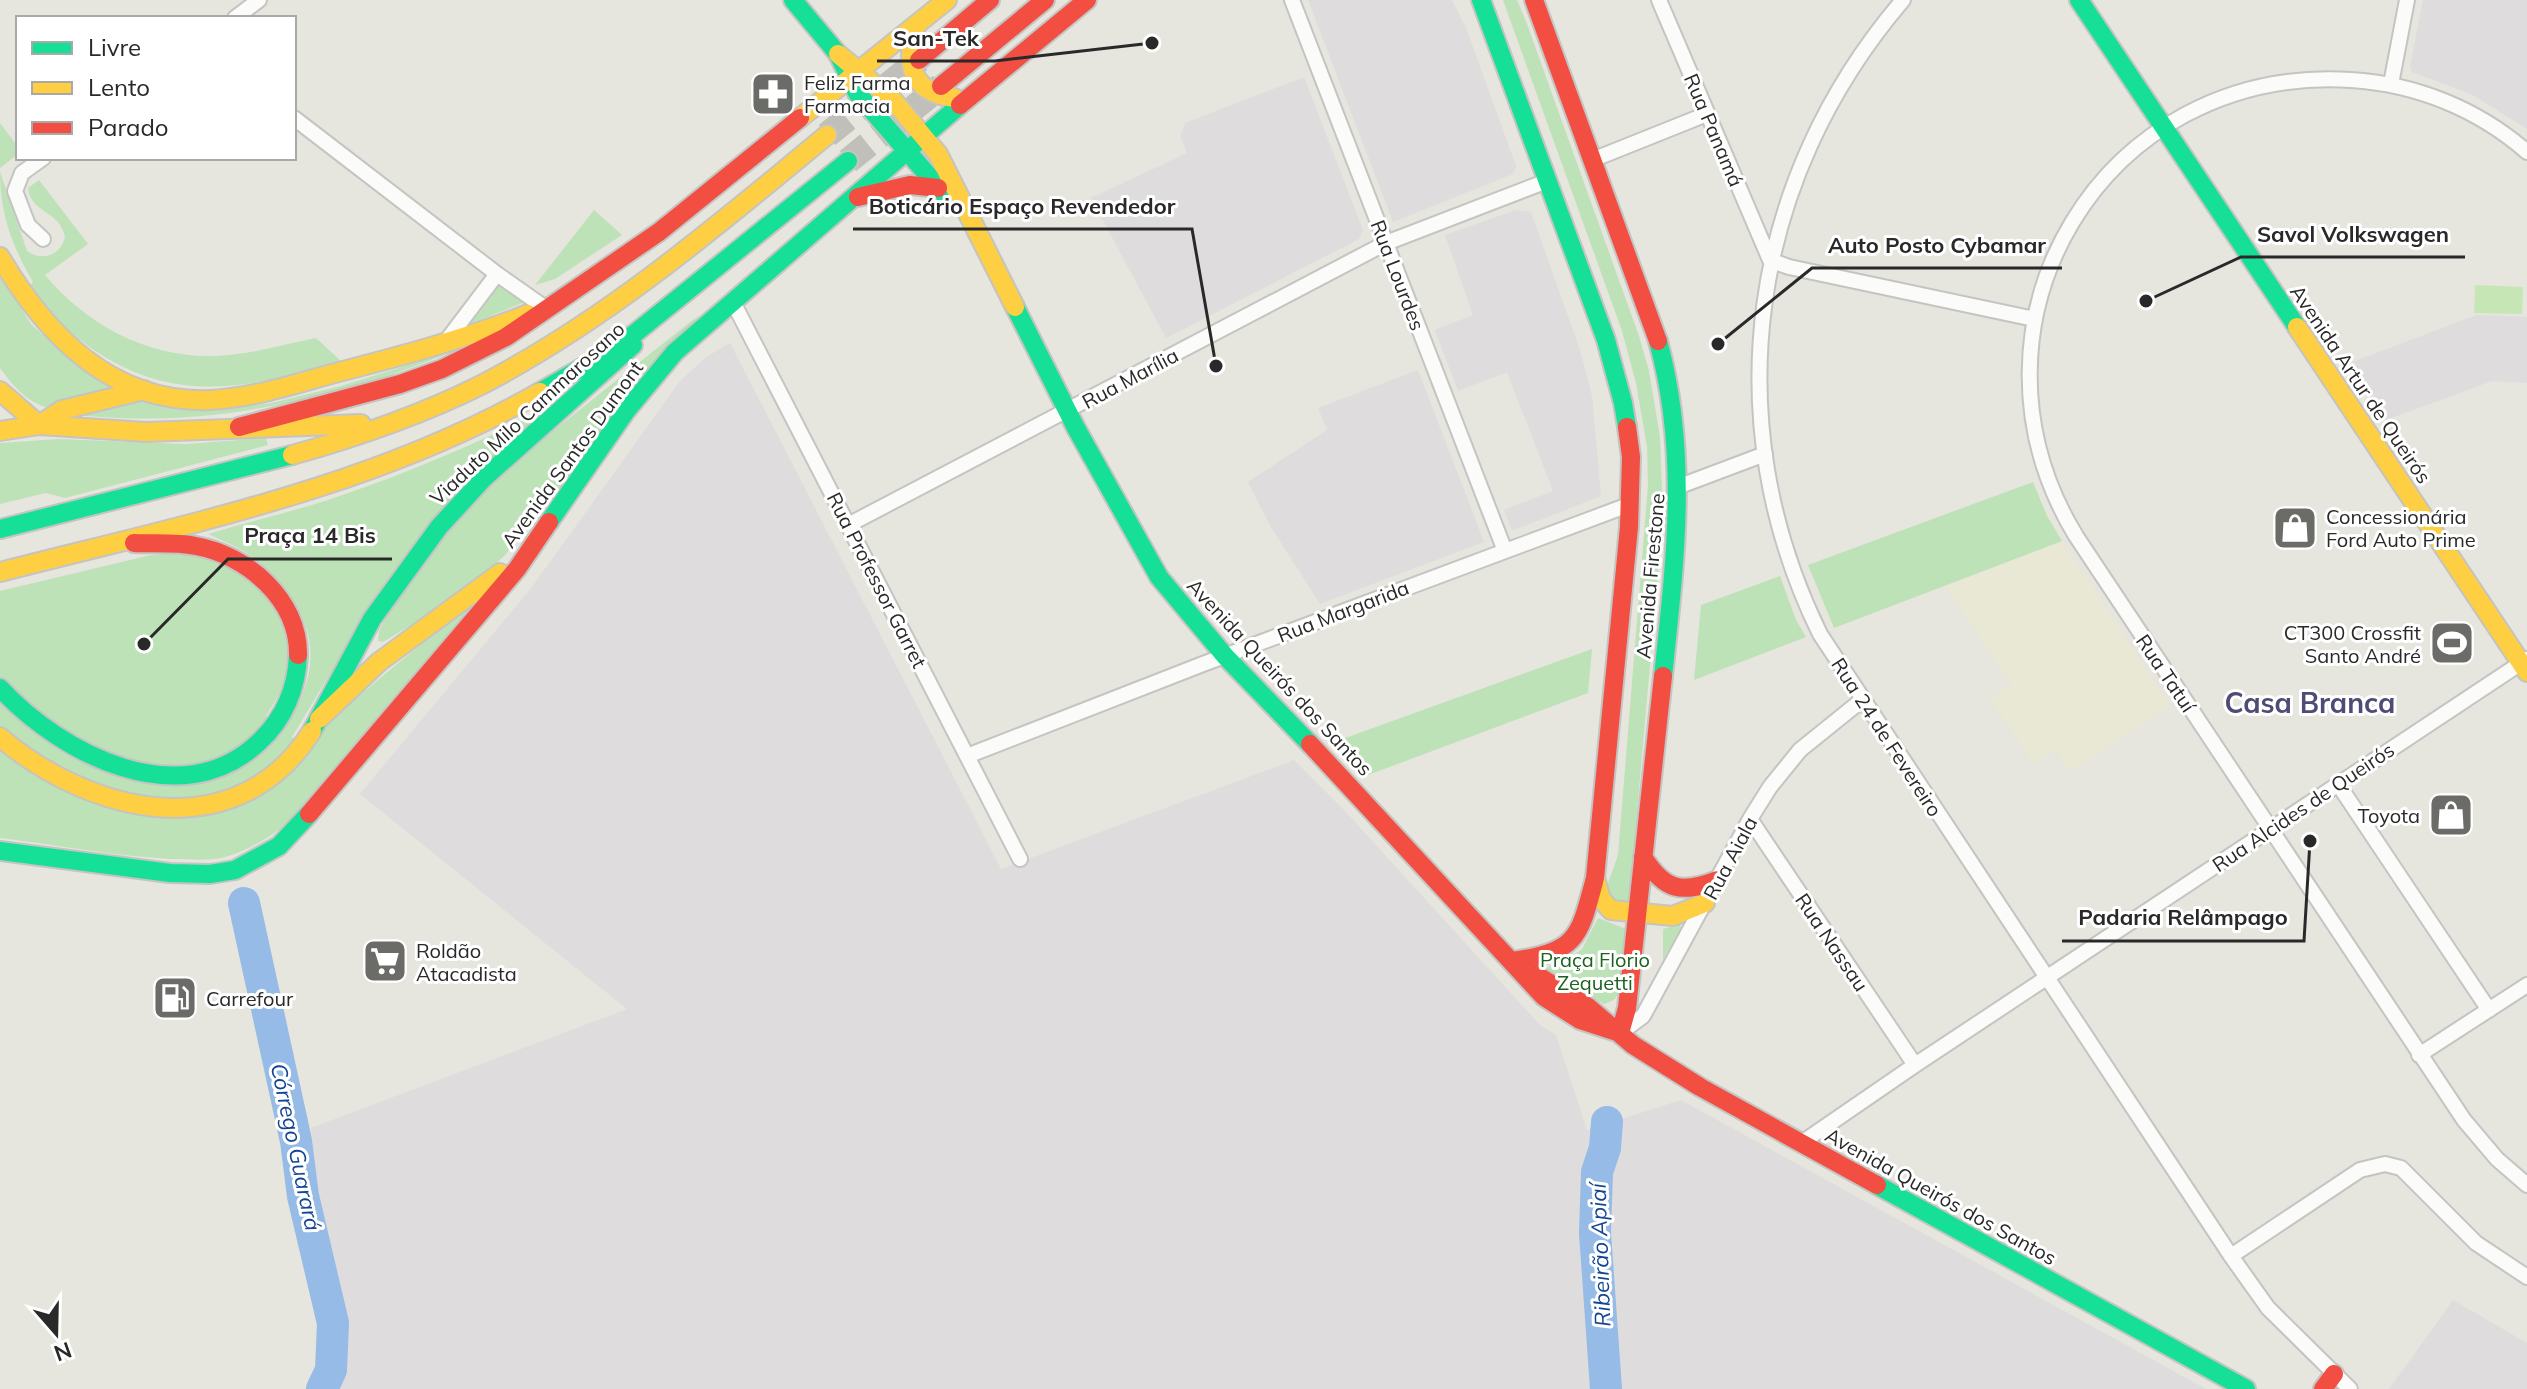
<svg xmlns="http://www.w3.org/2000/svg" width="2527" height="1389" viewBox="0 0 2527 1389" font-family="Mulish,sans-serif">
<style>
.industrial{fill:#dfdcdd}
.education{fill:#e9e8d4}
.green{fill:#bee2b8}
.pitch{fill:#c7e6b6}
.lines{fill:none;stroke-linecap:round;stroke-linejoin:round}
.river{stroke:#95bbe6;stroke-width:32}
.highway-tunnel{stroke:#c0bfba;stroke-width:26;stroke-dasharray:26 13;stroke-linecap:butt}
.street-casing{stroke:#c4c4c3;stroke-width:18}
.fast-casing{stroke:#c4c4c3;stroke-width:22}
.slow-casing{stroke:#c4c4c3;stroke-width:22}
.jam-casing{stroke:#c4c4c3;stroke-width:22}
.street{stroke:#fbfbfa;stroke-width:14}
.fast{stroke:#16e098;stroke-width:18}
.slow{stroke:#ffcf43;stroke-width:18}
.jam{stroke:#f24e42;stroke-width:18}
.labels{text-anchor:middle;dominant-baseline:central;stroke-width:6;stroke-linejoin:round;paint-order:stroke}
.poi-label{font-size:20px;fill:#292929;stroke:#fff;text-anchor:start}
.street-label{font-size:20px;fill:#292929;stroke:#fff}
.park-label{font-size:20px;fill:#1c6221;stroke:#fff}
.water-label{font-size:22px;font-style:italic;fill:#134593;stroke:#fff}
.district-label{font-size:28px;font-weight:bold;fill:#4f4b77;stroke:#fff}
.leader{fill:none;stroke:#292929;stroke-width:3}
.callout-dot{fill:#292929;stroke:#fff;stroke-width:3}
.callout-label{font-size:22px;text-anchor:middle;font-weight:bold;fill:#292929;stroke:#fff;stroke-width:6;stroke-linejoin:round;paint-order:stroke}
</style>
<rect width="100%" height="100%" fill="#e6e5de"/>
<path class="industrial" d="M1308,0H1452L1466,28L1516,166L1513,174L1393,222Z
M2423,0H2527V129L2471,94L2412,72L2410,67Z
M1304,77L1363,230L1359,239L1166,338L1091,198L1187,153L1180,136L1185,123Z
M1516,210L1531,212L1580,350L1592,396L1601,496L1512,531L1504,510L1553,491L1507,372L1458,391L1435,330L1473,315L1445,235Z
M2477,315L2527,317V383L2492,381L2386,420L2347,364Z
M730,343L1001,869L1294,760L1344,810L1539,1024L1556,1035L1587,1130L1681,1100L2206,1389H335L345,1349L330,1245L315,1192L311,1128L627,1009L360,794L532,587L680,381L706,357Z
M1418,370L1484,542L1320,604L1271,527L1248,482L1327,430L1318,408Z
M2453,1300L2527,1343V1389H2389Z"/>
<path class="education" d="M2062,541L2170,706L2071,772L2056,749L2034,764L2004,719L1991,699L2011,684L1946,586Z"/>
<path class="green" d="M1503,0H1517L1527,24L1639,336L1649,371L1660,437L1663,518L1629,903H1610L1607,886L1618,855L1648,485L1647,447L1636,383L1622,331Z
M0,123L18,147V154L0,168Z
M0,172L27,251C42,262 61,255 65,237C60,210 31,214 28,188L39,180L88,244L45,275C92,331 162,365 237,354C263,351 290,343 316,338L343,363C258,384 186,406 105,357C74,339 50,314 30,285L33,282C12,246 0,214 0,172Z
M594,210L622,235L555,279L535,285Z
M0,275L31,324L73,362L239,407L271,403L341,386L462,348C353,393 236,423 117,418C91,416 65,417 40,405C23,398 11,383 0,368Z
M499,286L525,302L468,325Z
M699,315L505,555L469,590L383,642L378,641L379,631L411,571L437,537L539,442Z
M556,404L357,629L292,737L309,751L331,719L485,591L291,821C270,837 247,852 221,858C205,861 188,859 171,859C114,856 57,845 0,838V591L151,555C170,553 188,552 207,557C248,568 295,615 291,660C289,682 277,698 266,716L283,730C321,674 321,628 275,578C265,568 254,557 242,550C231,544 219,539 208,534C249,522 290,512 331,499C409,473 483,441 556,404Z
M266,438L268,445L65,498L46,493L0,504V443L58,439L186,444Z
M2033,482L2047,516L2062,541L1834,628L1808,565Z
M1780,576L1796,620L1806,637L1694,680L1701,605Z
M1592,649L1588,693L1368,775L1337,741Z
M1598,918L1626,929L1618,994L1614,1000L1604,1004L1547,973L1545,968L1568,959L1582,949Z
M1680,924L1681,928L1663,960V929Z"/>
<path class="pitch" d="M2475,285L2523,287L2522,314L2474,313Z"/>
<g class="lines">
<path class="river" d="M244,903L296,1141L303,1196L333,1323L331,1370L322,1389
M1606,1389L1595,1233L1597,1172L1605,1148L1607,1122"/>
<path class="highway-tunnel" d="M827,135L919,60
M848,161L941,86"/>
<g class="street-casing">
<path id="street" d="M1292,0L1505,551
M1659,0L1770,260L1789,267L2034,319
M1903,0C1749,180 1715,420 1820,634L2231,1256L2268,1308L2350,1389
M235,18L259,0
M2391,84L2407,0
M294,118L497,274L544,307
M2527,152C2478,109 2416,84 2351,80C2103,64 1947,324 2076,536L2464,1120L2497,1159L2527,1185
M43,158L22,173L15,191L28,225L43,239
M1592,160L1707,114
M733,302L1020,859
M444,344L497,274
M1680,486L1765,454
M848,525L1386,243L1547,181
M967,756L1203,664L1631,504
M2338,784L2489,1010
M1750,819L1915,1065
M1620,1033L1643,1016L1750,819L1770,787L1800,750L1862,700
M2419,1055L2527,985
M1800,1144L1915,1065L2527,659
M2231,1256L2360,1170L2385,1164L2401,1168L2476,1243L2527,1277"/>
</g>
<g class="fast-casing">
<path id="fast" d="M793,0L838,54L857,93L945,195
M1481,0L1606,340L1623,403L1627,427
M2079,0L2297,327
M1015,307L1076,428L1159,577L1225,656L1310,744
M1658,341C1689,453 1675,563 1663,676
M540,392L618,347L848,161
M549,522L626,411L675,352L960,105
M0,529L292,455
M0,688C61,754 181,816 259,742C284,719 297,688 298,655
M312,731L372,619L439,527L484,478L633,345
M0,851L170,873L210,874L235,870L279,846L309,814
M1877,1185L2246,1389"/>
</g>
<g class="slow-casing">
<path id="slow" d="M916,26C905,64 910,92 954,98
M838,54L893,100L938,154L1015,307
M800,118L947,0
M0,257C46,335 112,404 210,400C253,398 294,384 335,373C401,356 465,339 528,314
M2297,327L2527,672
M0,391L39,425
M39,425L62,410L144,390
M0,431L39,425L146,432L361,424
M292,455C357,437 421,415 481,385C608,319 717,226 827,135
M0,572C183,525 375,487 540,392
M319,719L379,662L500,573
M0,737C90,814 237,850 312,731
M1595,878L1601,899L1611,910L1673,916L1705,903"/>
</g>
<g class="jam-casing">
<path id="jam" d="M1534,0L1658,341
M919,60L990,0
M941,86L1045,0
M960,105L1087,0
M858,197L910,185L938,188
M239,427L400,384L442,369L506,337L659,232L800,118
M134,543C155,544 176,542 196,546C247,555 299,600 298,655
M1310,744L1544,997L1580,1020L1620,1033
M309,814L517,569L549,522
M1643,857C1665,891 1681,894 1718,880
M1513,961C1578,951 1579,938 1595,878L1629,527L1631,457L1627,427
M1535,974L1588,1007L1633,1045L1700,1087L1877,1185
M1620,1033L1627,1008L1663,676
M2323,1389L2334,1374"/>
</g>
<use href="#street" class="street"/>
<use href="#fast" class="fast"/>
<use href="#slow" class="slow"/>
<use href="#jam" class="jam"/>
</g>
<defs>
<g id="pharmacy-square" transform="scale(2.3)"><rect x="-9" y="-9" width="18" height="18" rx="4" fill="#6b6b68" stroke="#fff"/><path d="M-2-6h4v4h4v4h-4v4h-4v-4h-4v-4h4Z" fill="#fff"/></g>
<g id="shop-square" transform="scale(2.3)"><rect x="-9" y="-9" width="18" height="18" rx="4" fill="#6b6b68" stroke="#fff"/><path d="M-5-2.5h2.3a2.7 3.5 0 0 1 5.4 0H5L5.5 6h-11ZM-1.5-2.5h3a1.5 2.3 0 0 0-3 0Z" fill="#fff"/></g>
<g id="stadium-square" transform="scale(2.3)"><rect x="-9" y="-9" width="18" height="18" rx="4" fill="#6b6b68" stroke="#fff"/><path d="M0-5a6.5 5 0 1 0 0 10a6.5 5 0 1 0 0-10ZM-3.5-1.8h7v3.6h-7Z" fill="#fff"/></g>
<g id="supermarket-square" transform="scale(2.3)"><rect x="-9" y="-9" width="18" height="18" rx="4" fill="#6b6b68" stroke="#fff"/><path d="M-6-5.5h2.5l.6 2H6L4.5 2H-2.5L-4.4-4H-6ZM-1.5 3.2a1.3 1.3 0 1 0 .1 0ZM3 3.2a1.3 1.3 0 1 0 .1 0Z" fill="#fff"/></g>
<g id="fuel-square" transform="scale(2.3)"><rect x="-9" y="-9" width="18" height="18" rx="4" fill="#6b6b68" stroke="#fff"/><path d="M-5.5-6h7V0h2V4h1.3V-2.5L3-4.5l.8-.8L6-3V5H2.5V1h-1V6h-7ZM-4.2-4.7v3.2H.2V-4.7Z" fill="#fff"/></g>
</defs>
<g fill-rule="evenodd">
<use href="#pharmacy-square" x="773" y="94"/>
<use href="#shop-square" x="2295" y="528"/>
<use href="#stadium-square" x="2452" y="643"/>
<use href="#shop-square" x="2451" y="815"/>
<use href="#supermarket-square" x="385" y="961"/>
<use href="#fuel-square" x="175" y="998"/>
</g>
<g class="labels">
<g class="poi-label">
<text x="804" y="82">Feliz Farma<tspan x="804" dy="23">Farmacia</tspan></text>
<text x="2326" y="516">Concessionária<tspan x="2326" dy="23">Ford Auto Prime</tspan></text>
<text x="2421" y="632" text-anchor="end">CT300 Crossfit<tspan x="2421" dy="23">Santo André</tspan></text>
<text x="2420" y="815" text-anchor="end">Toyota</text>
<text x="416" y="950">Roldão<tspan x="416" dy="23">Atacadista</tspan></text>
<text x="206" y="998">Carrefour</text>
</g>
<g class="street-label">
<text transform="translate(1714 130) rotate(67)">Rua Panamá</text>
<text transform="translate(1398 275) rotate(69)">Rua Lourdes</text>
<text transform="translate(1130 378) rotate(-28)">Rua Marília</text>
<text transform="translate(2361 384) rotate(56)">Avenida Artur de Queirós</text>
<text transform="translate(527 413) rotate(-43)">Viaduto Milo Cammarosano</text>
<text transform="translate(572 454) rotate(-54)">Avenida Santos Dumont</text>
<text transform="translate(1650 576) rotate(-85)">Avenida Firestone</text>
<text transform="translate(877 580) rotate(63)">Rua Professor Garret</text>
<text transform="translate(1343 611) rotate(-21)">Rua Margarida</text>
<text transform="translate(2166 673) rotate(56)">Rua Tatuí</text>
<text transform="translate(1280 677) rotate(47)">Avenida Queirós dos Santos</text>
<text transform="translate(1887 737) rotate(57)">Rua 24 de Fevereiro</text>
<text transform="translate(2303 807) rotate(-34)">Rua Alcides de Queirós</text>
<text transform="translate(1730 858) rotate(-62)">Rua Aiala</text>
<text transform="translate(1832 942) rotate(56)">Rua Nassau</text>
<text transform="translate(1941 1196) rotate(29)">Avenida Queirós dos Santos</text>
</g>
<g class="park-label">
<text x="1595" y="959">Praça Florio<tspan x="1595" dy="23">Zequetti</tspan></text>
</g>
<g class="water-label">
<text transform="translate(296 1147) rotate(78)">Córrego Guarará</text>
<text transform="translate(1600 1255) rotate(-92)">Ribeirão Apiaí</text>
</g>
<g class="district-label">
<text x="2310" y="702">Casa Branca</text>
</g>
</g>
<path class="leader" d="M1152 43L995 61H877M1216 366L1192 229H853M2146 301L2241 257H2465M1718 344L1812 268H2062M144 644L228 559H392M2310 841L2304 941H2062"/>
<g class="callout-dot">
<circle cx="1152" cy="43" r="8"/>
<circle cx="1216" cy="366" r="8"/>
<circle cx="2146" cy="301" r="8"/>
<circle cx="1718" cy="344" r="8"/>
<circle cx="144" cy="644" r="8"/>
<circle cx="2310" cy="841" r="8"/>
</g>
<g class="callout-label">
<text x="936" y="46">San-Tek</text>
<text x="1022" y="214">Boticário Espaço Revendedor</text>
<text x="2353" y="242">Savol Volkswagen</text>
<text x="1937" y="253">Auto Posto Cybamar</text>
<text x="310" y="543">Praça 14 Bis</text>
<text x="2183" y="925">Padaria Relâmpago</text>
</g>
<rect x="16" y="16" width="280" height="144" fill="#ffffff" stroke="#a9a9a9" stroke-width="2"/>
<rect x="32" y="42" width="40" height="12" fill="#16e098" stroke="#a9a9a9" stroke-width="2"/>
<text x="88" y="56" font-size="24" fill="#292929">Livre</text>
<rect x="32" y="82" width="40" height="12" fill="#ffcf43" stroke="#a9a9a9" stroke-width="2"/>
<text x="88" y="96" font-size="24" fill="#292929">Lento</text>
<rect x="32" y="122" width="40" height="12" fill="#f24e42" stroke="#a9a9a9" stroke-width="2"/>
<text x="88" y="136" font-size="24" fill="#292929">Parado</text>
<g transform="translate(56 1333) rotate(160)" stroke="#ffffff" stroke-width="6" paint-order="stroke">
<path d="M0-6L14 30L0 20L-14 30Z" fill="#292929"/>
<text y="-12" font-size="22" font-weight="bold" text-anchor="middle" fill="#292929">N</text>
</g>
</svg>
